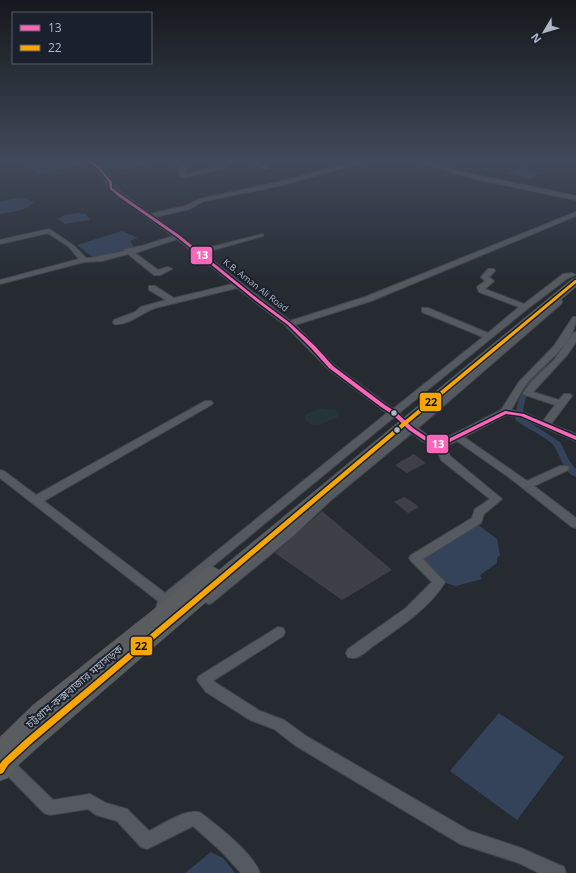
<svg xmlns="http://www.w3.org/2000/svg" width="576" height="873" viewBox="0 0 576 873" font-family="'Open Sans','Noto Sans Bengali',sans-serif">
<style>
.green{fill:#243538}
.water{fill:#34435a}
.lines{fill:none;stroke-linecap:round;stroke-linejoin:round}
.canal{fill:#34435a;fill-rule:evenodd}
.building{fill:#3d4147}
.minor-casing{stroke:#44474d;stroke-width:2}
.highway-casing{stroke:#43464d;stroke-width:1}
.minor{fill:#555960;fill-rule:evenodd}
.highway{fill:#5a5d60;fill-rule:evenodd}
.bus-1-casing{stroke:#1a212c;stroke-width:3}
.bus-2-casing{stroke:#1a212c;stroke-width:3}
.bus-1{fill:#fa66b7;fill-rule:evenodd}
.bus-2{fill:#f7a600;fill-rule:evenodd}
.bus-dot{fill:#afb6c4;stroke:#1a212c;stroke-width:1.5}
.labels{text-anchor:middle;dominant-baseline:central;stroke-width:4;stroke-linejoin:round;paint-order:stroke}
.far-street-label{font-size:9px;fill:#afb6c4;stroke:#1a212c}
.street-label{font-size:11px;fill:#afb6c4;stroke:#1a212c}
.line-badge{stroke:#1a212c;stroke-width:1.5}
.badge-label{font-size:11px;text-anchor:middle;font-weight:bold;fill:#fff}
.pale-badge-label{font-size:11px;text-anchor:middle;font-weight:bold;fill:#111}
</style>
<rect width="100%" height="100%" fill="#262b32"/>
<path class="green" d="M321,408L336,410L339,414L338,417L319,425L310,424L305,420L306,414Z"/>
<path class="water" d="M49,160H76L83,164L39,174L26,165Z
M124,160H144L149,164L115,171L105,164Z
M522,167L537,172L539,173L530,179L508,173Z
M22,198L34,202C26,211 11,212 0,214V201Z
M78,213L86,214L90,220L65,224L58,219L64,215Z
M122,231L138,238L130,241L134,247L94,258L77,245Z
M477,524L497,539L500,555L497,558V563L480,575L482,579L456,586L441,582L418,559Z
M499,713L564,757L517,820L450,771Z
M211,852L223,858L235,873H185Z"/>
<g class="lines">
<path class="canal" d="M544,366H550L551,368C534,386 523,391 523,418L560,442L570,462L576,469V477C563,473 561,456 554,446C548,437 524,428 515,419C516,396 527,381 544,366Z"/>
</g>
<path class="building" d="M414,454L426,463L407,473L395,465Z
M404,497L411,501L419,507L408,513L394,502Z
M322,511L392,570L342,600L275,553Z"/>
<g class="lines">
<g class="minor-casing">
<path id="minor" d="M84,160C97,159 112,175 114,187L150,214L185,206L200,199L278,182L361,160H370L369,161L279,186L204,201L189,209L155,217L199,250L263,234V236L203,253L290,321L365,297L576,212V216L371,301L295,325L334,365L393,409L483,337L422,312V308H428L488,333L519,307L479,292L477,287L485,281L481,277L488,269H494L495,271L489,277L494,281L485,289L524,304L563,274L572,273L576,275L568,278L526,310L399,413L402,416L400,418H393L179,594L170,602L165,614L161,616L157,614L155,611L158,601L0,478V470L4,471L36,495L205,401H211L213,403L211,405L44,501L165,593L387,413L328,369L286,326L237,288L155,308C143,312 128,326 114,324L113,322L114,320L135,312L141,307L166,300L149,290V286H155L174,298L233,284L177,239L135,253L158,270L168,267L172,269L160,275H154L128,254L102,261L84,262L0,284V280L79,259L69,247L48,233L0,244V240L49,229L73,245L86,258H91L124,251L125,249L142,246L173,236L117,196C108,188 106,179 97,170C94,166 88,164 84,160Z
M167,160H174L184,165L186,174L223,166L226,168L183,178L180,176L179,167Z
M248,160H255L269,168L264,169Z
M412,160H420L472,174L576,196V200L471,178Z
M554,295H560L562,302L561,304L418,428L430,437L440,441L501,410L519,382L554,346L573,317H576C576,344 541,365 525,386C520,393 516,402 511,410L525,413L543,421L555,405L525,395L523,393L532,381L554,360L573,333L576,332V342L567,355L533,392L559,400L564,394H570L572,396L551,424L576,434V441L520,417L506,415L464,437L527,481L560,466H568L569,468L568,470L534,486L576,518V528L572,527L510,478L457,441L446,446L450,456L502,499L484,514L481,523L423,559L445,582C431,607 396,630 373,646C368,650 361,657 354,658C352,658 351,658 348,657L346,653L348,649L406,608L432,582L411,561L409,558L411,555L472,518L475,509L490,499L441,460L436,447L422,441L412,433L331,500L293,536L213,602L209,604L205,602L203,599L205,596L285,530L323,494L405,429L403,426L405,424H411L554,301Z
M278,627L283,628L285,632L283,636L213,681L260,711L284,720L306,736L470,831L521,848L564,867L566,873H539L519,863L460,844L296,746L274,729L250,720L206,692L197,680L199,676Z
M5,756L10,758L53,800L90,794L106,803L127,809L149,831C162,825 187,807 201,813C219,827 252,852 260,873H241L221,851L193,826L147,849L141,847L117,821L96,815L88,809L50,815L44,813L0,768V758Z"/>
</g>
<g class="highway-casing">
<path id="highway" d="M576,278V287L409,427L37,748L13,770L8,778L0,781V737L33,705L206,568L212,566L219,570L572,279Z"/>
</g>
<use href="#minor" class="minor"/>
<use href="#highway" class="highway"/>
<g class="bus-1-casing">
<path id="bus-1" d="M86,160H89L99,166L112,182V188L120,194L179,235L258,299L290,323L315,346L333,366L385,405L396,412L413,428L428,438L440,443L505,411L524,414L576,436V440L521,416L506,414L442,446H438L424,440L409,430L392,414L381,407L329,368L311,348L288,325L256,301L177,237L118,196L110,189L109,182L97,168Z"/>
</g>
<g class="bus-2-casing">
<path id="bus-2" d="M575,280H576V283L406,425L32,743L8,765L3,773L0,774V764L2,761L26,739L402,423Z"/>
</g>
<use href="#bus-1" class="bus-1"/>
<use href="#bus-2" class="bus-2"/>
</g>
<linearGradient id="sky" x2="0" y2="1"><stop stop-color="#15181c"/><stop offset="0.57" stop-color="#414a5a"/><stop offset="1" stop-color="#414a5a" stop-opacity="0"/></linearGradient>
<rect width="576" height="282" fill="url(#sky)"/>
<g class="bus-dot">
<circle cx="394" cy="413" r="3.5"/>
<circle cx="397" cy="430" r="3.5"/>
</g>
<g class="labels">
<g class="far-street-label">
<text transform="translate(256 285) rotate(38)">K.B. Aman Ali Road</text>
</g>
<g class="street-label">
<text transform="translate(74 686) rotate(-40)">চট্টগ্রাম-কক্সবাজার মহাসড়ক</text>
</g>
</g>
<g class="line-badge">
<rect x="190" y="246" width="23" height="19" rx="4" fill="#fa66b7"/>
<rect x="419" y="392" width="23" height="20" rx="4" fill="#f7a600"/>
<rect x="426" y="434" width="23" height="20" rx="4" fill="#fa66b7"/>
<rect x="130" y="636" width="23" height="20" rx="4" fill="#f7a600"/>
</g>
<g class="badge-label">
<text x="202" y="259">13</text>
<text x="438" y="448">13</text>
</g>
<g class="pale-badge-label">
<text x="431" y="406">22</text>
<text x="141" y="650">22</text>
</g>
<rect x="12" y="12" width="140" height="52" fill="#1a212c" stroke="#565d69"/>
<rect x="20" y="25" width="20" height="6" fill="#fa66b7" stroke="#565d69"/>
<text x="48" y="32" font-size="12" fill="#afb6c4">13</text>
<rect x="20" y="45" width="20" height="6" fill="#f7a600" stroke="#565d69"/>
<text x="48" y="52" font-size="12" fill="#afb6c4">22</text>
<g transform="translate(544 32) rotate(232)" stroke="#1a212c" stroke-width="3" paint-order="stroke">
<path d="M0-3L7 15L0 10L-7 15Z" fill="#afb6c4"/>
<text y="-6" font-size="11" font-weight="bold" text-anchor="middle" fill="#afb6c4">N</text>
</g>
</svg>
